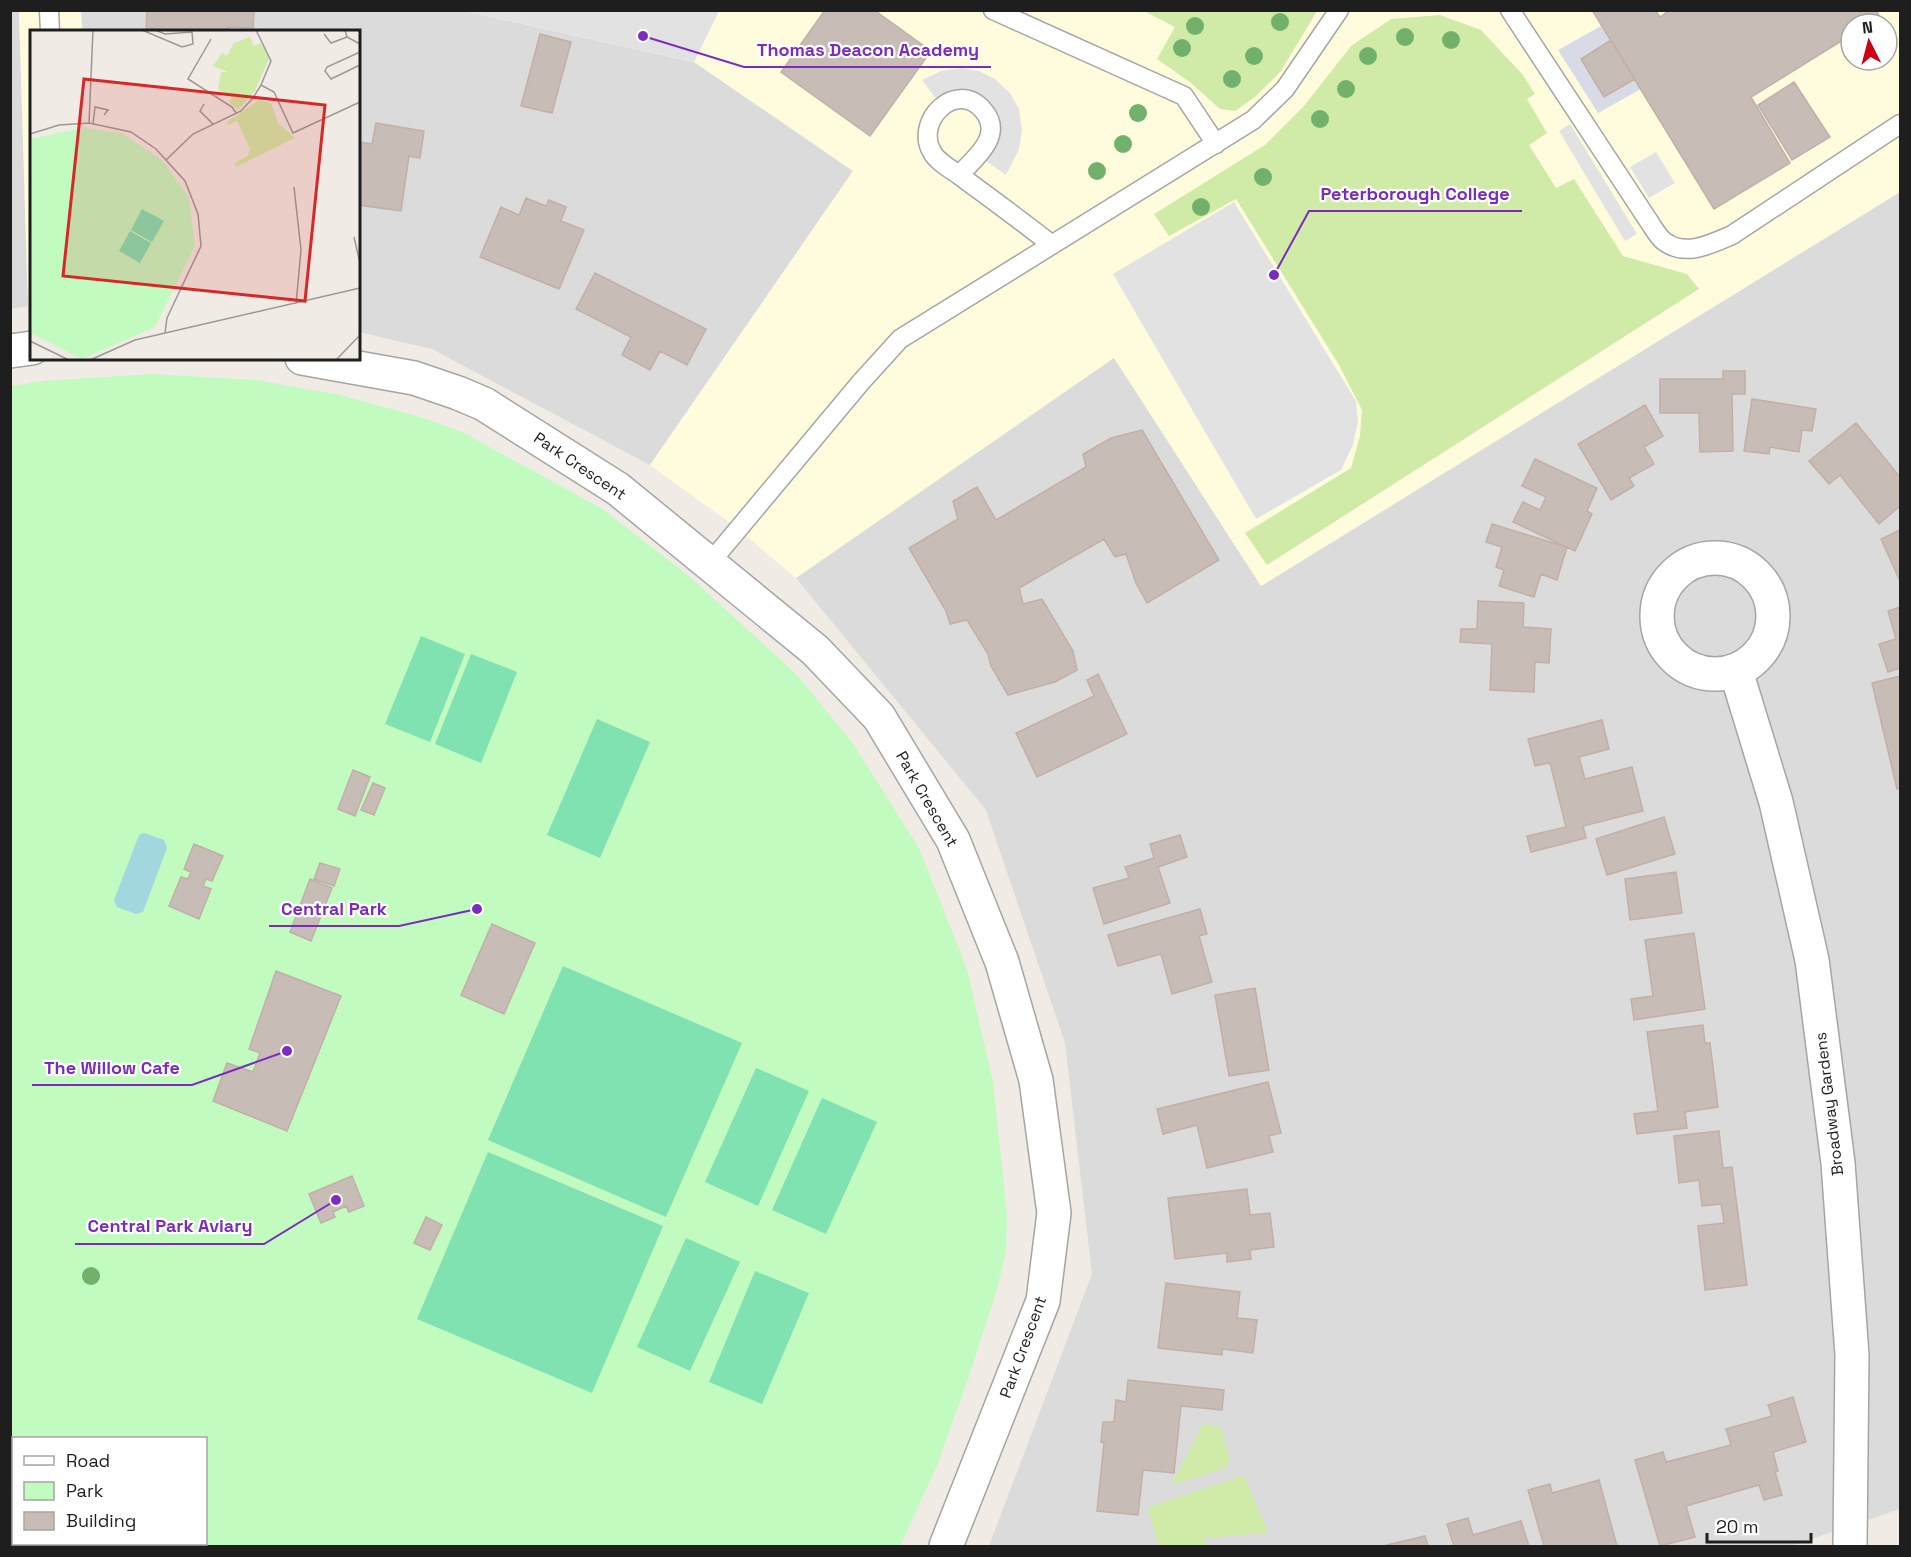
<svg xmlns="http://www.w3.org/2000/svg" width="1911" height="1557" viewBox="0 0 1911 1557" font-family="'Space Grotesk',sans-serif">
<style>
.residential{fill:#dcdbdb}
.education{fill:#fffcde;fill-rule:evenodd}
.grass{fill:#d0eba8}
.park{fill:#c1fbc0;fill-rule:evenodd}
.pitch{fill:#80e1b1}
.parking{fill:#e2e2e2}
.plaza{fill:#d8dae5}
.water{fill:#a3d7df}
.building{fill:#c8bcb7;stroke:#c2afa6;stroke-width:1.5}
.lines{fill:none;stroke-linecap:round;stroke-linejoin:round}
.service-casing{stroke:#a5a5a5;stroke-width:21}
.minor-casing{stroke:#a5a5a5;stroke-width:36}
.service{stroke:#fff;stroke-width:18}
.minor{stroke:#fff;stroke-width:33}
.tree{fill:#72b16b}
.labels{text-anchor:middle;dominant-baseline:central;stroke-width:4.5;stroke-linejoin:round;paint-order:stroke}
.street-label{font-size:16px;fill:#1e1e1e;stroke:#fff}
.inset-road{fill:none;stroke:#9c9995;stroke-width:1.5}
.view{fill:#d62828;fill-opacity:0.15;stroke:#d62828;stroke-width:3}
.inset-edge{fill:none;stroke:#1e1e1e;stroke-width:3}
.leader{fill:none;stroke:#7b2cbf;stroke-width:2}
.callout-dot{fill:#7b2cbf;stroke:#fff;stroke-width:2}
.callout-label{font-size:18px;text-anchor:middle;font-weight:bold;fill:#7b2cbf;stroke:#fff;stroke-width:4.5;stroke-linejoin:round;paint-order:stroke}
</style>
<rect width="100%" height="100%" fill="#f0ebe4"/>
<path class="residential" d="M19,10L28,306L11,309L10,11Z
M81,11H465L694,62L853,171L650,465L432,349L359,332L358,32L82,31Z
M1900,192V1509L1791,1546H989L1092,1274L1065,1043L986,810L796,578L1114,357L1261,586Z"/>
<path class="education" d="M19,11H81L82,31L32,32L31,306H28Z
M465,11H1900V192L1261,586L1114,358L796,578L733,525L650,465L853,171L694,62ZM1851,24H1887V60H1851Z"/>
<path class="grass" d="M1144,11H1317L1281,71L1255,97L1235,111L1220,109L1191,83L1157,59L1175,27Z
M1440,15L1481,30L1523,75L1535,94L1527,99L1547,133L1529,145L1556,188L1574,179L1623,256L1687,274L1699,289L1267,565L1245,533L1351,468L1360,436L1362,410L1339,365L1236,199L1169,236L1154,214L1265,145L1304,106L1351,46L1391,19Z
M1203,1424L1220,1426L1230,1461L1224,1469L1171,1485Z
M1244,1475L1268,1533L1204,1538L1206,1546H1159L1147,1508Z"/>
<path class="park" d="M153,374L256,380L340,395L424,418L462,432L601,508L689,576L796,674L852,742L919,848L967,969L993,1082L1007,1215L1006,1252L997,1289L970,1373L937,1466L900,1546H11V386L40,381ZM14,1438H206V1544H14Z"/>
<path class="pitch" d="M421,636L465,654L430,742L385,724Z
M471,654L517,672L481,763L435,744Z
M597,719L650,742L600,858L547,835Z
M563,966L742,1043L666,1217L488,1140Z
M756,1068L809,1091L758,1206L705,1182Z
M822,1098L877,1122L826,1234L772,1210Z
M488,1152L663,1226L592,1393L417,1319Z
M686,1238L740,1262L690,1371L637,1347Z
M755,1271L809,1293L762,1404L709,1382Z"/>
<path class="parking" d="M465,11L719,10V11L694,62Z
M962,68L979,71L995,79L1010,93L1019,109L1022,130L1019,149L1006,175L983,159L996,116L937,100L922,80L941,71Z
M1570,124L1637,234L1625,241L1559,131Z
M1656,152L1675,183L1649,198L1630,167Z
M1234,202L1356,401L1358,421L1353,445L1341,470L1256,519L1113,274Z"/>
<path class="plaza" d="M1601,26L1611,40L1581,59L1604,97L1635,79L1641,89L1598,113L1558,50Z"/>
<path class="water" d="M144,833L164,840L167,848L143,912L136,914L117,907L114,900L139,835Z"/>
<path class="building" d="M147,10H254L253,28L228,27V32H146Z
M825,10H874L931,51L870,136L781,72Z
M1592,10H1655L1660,17L1670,10H1876L1880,17L1869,24H1851V35L1751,97L1790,163L1714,209Z
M540,34L571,42L552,113L521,106Z
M1611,40L1635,79L1604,97L1581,59Z
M1794,82L1830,137L1792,160L1758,105Z
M376,123L424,131L420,158L409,156L401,211L358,205V142L372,144Z
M526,198L546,206L549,200L566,207L561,221L584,230L559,289L480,257L501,207L519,215Z
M595,273L706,329L687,365L660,351L650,370L622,355L631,337L576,309Z
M1723,371H1745V394H1732L1733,451L1700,452L1699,413H1660V379H1723Z
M1752,399L1816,409L1812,431L1802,430L1799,452L1770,447L1769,454L1744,451Z
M1645,405L1663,436L1644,447L1654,464L1629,478L1634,486L1611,500L1578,444Z
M1856,423L1900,477V506L1879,524L1840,475L1829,484L1809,461Z
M1142,430L1219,560L1147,603L1136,583L1126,554L1115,557L1104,539L1019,588L1023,604L1042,599L1073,651L1077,670L1055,682L1008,695L991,666L988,654L967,620L950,624L946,611L909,548L958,519L953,501L977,487L996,520L1086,467L1083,454L1111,438Z
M1535,459L1597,488L1587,511L1592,514L1575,551L1513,522L1523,502L1540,510L1546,497L1522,486Z
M1492,524L1567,547L1557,580L1541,574L1534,597L1499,586L1504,570L1496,567L1502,547L1486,542Z
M1900,530V581L1881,539Z
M1478,601L1524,603L1523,627L1551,629L1549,663L1535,662L1534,692L1490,690L1492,644L1460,642L1461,629H1477Z
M1900,607V668L1888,672L1879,644L1896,639L1888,611Z
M1098,674L1127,734L1037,777L1016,733L1094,696L1087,680Z
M1900,676V788L1897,789L1872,683Z
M1602,720L1609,749L1579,757L1585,779L1632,767L1643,811L1583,826L1586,838L1531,852L1527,836L1566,827L1550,763L1535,766L1528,739Z
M353,770L370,777L355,816L338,809Z
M373,783L385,788L374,815L361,810Z
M1664,817L1675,854L1607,875L1596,839Z
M1180,835L1187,857L1158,867L1170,903L1104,924L1093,888L1129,878L1125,867L1154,858L1150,844Z
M194,844L223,856L212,881L206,879L203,886L211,889L199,919L169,906L181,877L188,879L191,872L184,869Z
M320,863L340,869L334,886L314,879Z
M1676,872L1682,913L1630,920L1625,879Z
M310,879L332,888L311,941L290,932Z
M1200,909L1207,934L1199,936L1212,982L1172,994L1161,954L1118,966L1108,935Z
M492,924L535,943L504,1014L461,995Z
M1694,933L1705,1009L1634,1020L1631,999L1653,996L1645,940Z
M276,971L341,996L287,1131L213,1101L227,1063L253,1072L260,1053L249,1049Z
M1255,988L1269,1070L1229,1076L1215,995Z
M1703,1025L1705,1043H1710L1718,1107L1685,1112L1687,1128L1637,1134L1634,1114L1658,1111L1647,1032Z
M1268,1082L1281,1133L1269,1136L1273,1152L1207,1168L1197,1125L1163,1134L1157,1109Z
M1719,1131L1723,1168L1732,1167L1747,1285L1705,1290L1698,1226L1724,1223L1721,1204L1702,1206L1699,1180L1679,1183L1674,1136Z
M352,1176L364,1206L349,1212L346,1206L333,1212L335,1217L321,1223L309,1194Z
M1247,1189L1250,1215L1270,1213L1274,1247L1250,1250L1251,1259L1227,1262V1253L1175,1259L1168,1198Z
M426,1217L442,1225L430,1250L414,1243Z
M1166,1283L1240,1292L1237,1318L1257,1320L1253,1353L1222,1349V1355L1158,1348Z
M1128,1380L1224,1390L1222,1410L1181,1406L1174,1473L1143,1470L1138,1515L1097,1511L1104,1443L1101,1442L1103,1422H1114L1116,1400L1126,1402Z
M1793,1397L1806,1442L1773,1452L1778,1471L1775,1472L1782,1495L1764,1500L1759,1485L1686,1506L1695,1537L1660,1546L1635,1460L1663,1452L1666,1462L1731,1445L1726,1429L1772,1416L1768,1405Z
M1599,1480L1617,1546H1544L1528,1490L1550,1484L1552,1493Z
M1468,1518L1473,1535L1521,1521L1529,1546H1454L1447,1524Z
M1425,1536L1428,1546H1383Z"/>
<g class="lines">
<g class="service-casing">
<path id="service" d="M49,10L50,32
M993,10L1184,96L1216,144
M1510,10L1650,223C1654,229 1659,238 1665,242C1686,257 1711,244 1732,235L1900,124
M959,175C975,158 1005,135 983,110C956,79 914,121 932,152C937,162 954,171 963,178C993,200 1023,222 1052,245
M709,564L861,382L900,339L1253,120L1285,89L1339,10"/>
</g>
<g class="minor-casing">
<path id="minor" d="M10,351L32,348
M302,358L414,378L458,393L484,404L618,489L815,650L879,717L953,840L1002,962L1036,1080L1054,1213L1043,1301L946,1546
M1657 616a58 58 0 1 1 116 0a58 58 0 1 1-116 0Z
M1736,671L1776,802L1812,960L1838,1163L1852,1355L1850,1546"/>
</g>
<use href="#service" class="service"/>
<use href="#minor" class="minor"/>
</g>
<g class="tree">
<circle cx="1280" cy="22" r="9"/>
<circle cx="1195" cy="26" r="9"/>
<circle cx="1405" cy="37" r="9"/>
<circle cx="1451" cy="40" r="9"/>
<circle cx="1182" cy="48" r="9"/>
<circle cx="1254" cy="56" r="9"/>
<circle cx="1368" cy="56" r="9"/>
<circle cx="1232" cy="79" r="9"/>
<circle cx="1346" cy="89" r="9"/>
<circle cx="1138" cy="113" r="9"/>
<circle cx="1320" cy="119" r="9"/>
<circle cx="1123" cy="144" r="9"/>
<circle cx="1097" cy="171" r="9"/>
<circle cx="1263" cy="177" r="9"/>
<circle cx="1201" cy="207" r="9"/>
<circle cx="91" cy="1276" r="9"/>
</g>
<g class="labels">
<g class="street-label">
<text transform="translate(580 466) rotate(34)">Park Crescent</text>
<text transform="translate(927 799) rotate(60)">Park Crescent</text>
<text transform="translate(1829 1104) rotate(-97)">Broadway Gardens</text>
<text transform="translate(1023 1347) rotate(-70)">Park Crescent</text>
</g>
</g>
<g transform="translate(30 30)">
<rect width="330" height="330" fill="#f0ebe4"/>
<path d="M220,7L224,16L231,13L239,28L225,61L208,80L199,72L202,68L188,59L191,42H198L183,36L192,23L197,26L204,13ZM229,70L241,73L248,93L265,108L206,137L204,133L218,126L220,119L207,91L198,95L197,92Z" fill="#d0eba8"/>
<path d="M54,98L92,103L133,131L159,168L165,216L125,297L52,329L0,303V109Z" fill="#c1fbc0"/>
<path d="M112,179L134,191L122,212L101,200ZM100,201L121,213L110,233L89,221Z" fill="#80e1b1"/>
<path class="inset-road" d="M112,0L152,17L163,14L162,2L135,4L125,0M226,0L241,31L231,55M315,0L317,7L330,14M294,4L301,13L317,7M181,9L158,49L202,77L206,83M330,22L297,37L295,41L301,49L330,35M244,70L223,68L231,55L244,62L263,103L330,72M174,74L170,81L183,94M59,93L63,0M63,94L65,77L78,80L74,85M0,104L29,95L59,93L101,102L126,119L155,151L168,184L171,216L137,288L135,303M136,130L163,104L211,81L223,68M264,157L271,220L266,274M324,207L330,233M0,311L39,330M60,330L105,310L330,258M306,330L330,305"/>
<path class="view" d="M54,49L295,75L275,271L33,246Z"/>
<rect width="330" height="330" class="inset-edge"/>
</g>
<path class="leader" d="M643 36L744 67H991M1274 275L1309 211H1522M477 909L399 926H269M287 1051L192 1085H32M336 1200L264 1244H75"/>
<g class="callout-dot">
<circle cx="643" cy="36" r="6"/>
<circle cx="1274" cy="275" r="6"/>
<circle cx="477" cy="909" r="6"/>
<circle cx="287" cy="1051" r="6"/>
<circle cx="336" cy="1200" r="6"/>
</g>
<g class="callout-label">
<text x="868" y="56">Thomas Deacon Academy</text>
<text x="1415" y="200">Peterborough College</text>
<text x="334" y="915">Central Park</text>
<text x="112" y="1074">The Willow Cafe</text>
<text x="170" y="1232">Central Park Aviary</text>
</g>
<rect width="1911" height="1557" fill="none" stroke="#1e1e1e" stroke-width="24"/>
<rect x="12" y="1437" width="195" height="108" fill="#ffffff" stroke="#a5a5a5" stroke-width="1.5"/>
<rect x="24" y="1456" width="30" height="9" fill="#ffffff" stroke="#a5a5a5" stroke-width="1.5"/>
<text x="66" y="1467" font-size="18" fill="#1e1e1e">Road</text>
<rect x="24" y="1482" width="30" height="18" fill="#c1fbc0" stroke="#a5a5a5" stroke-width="1.5"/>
<text x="66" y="1497" font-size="18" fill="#1e1e1e">Park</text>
<rect x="24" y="1512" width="30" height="18" fill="#c8bcb7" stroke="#a5a5a5" stroke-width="1.5"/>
<text x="66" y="1527" font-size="18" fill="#1e1e1e">Building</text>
<g transform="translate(1869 42) rotate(354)"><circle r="28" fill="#ffffff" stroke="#a5a5a5" stroke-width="1.5"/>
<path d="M0-4.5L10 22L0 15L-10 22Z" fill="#cd0015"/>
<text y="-9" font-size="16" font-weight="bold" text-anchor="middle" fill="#1e1e1e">N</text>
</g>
<path d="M1707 1533v9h104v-9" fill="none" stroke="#1e1e1e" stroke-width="3"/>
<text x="1716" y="1533" font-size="18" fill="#1e1e1e" stroke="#ffffff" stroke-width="4.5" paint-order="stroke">20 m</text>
</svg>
